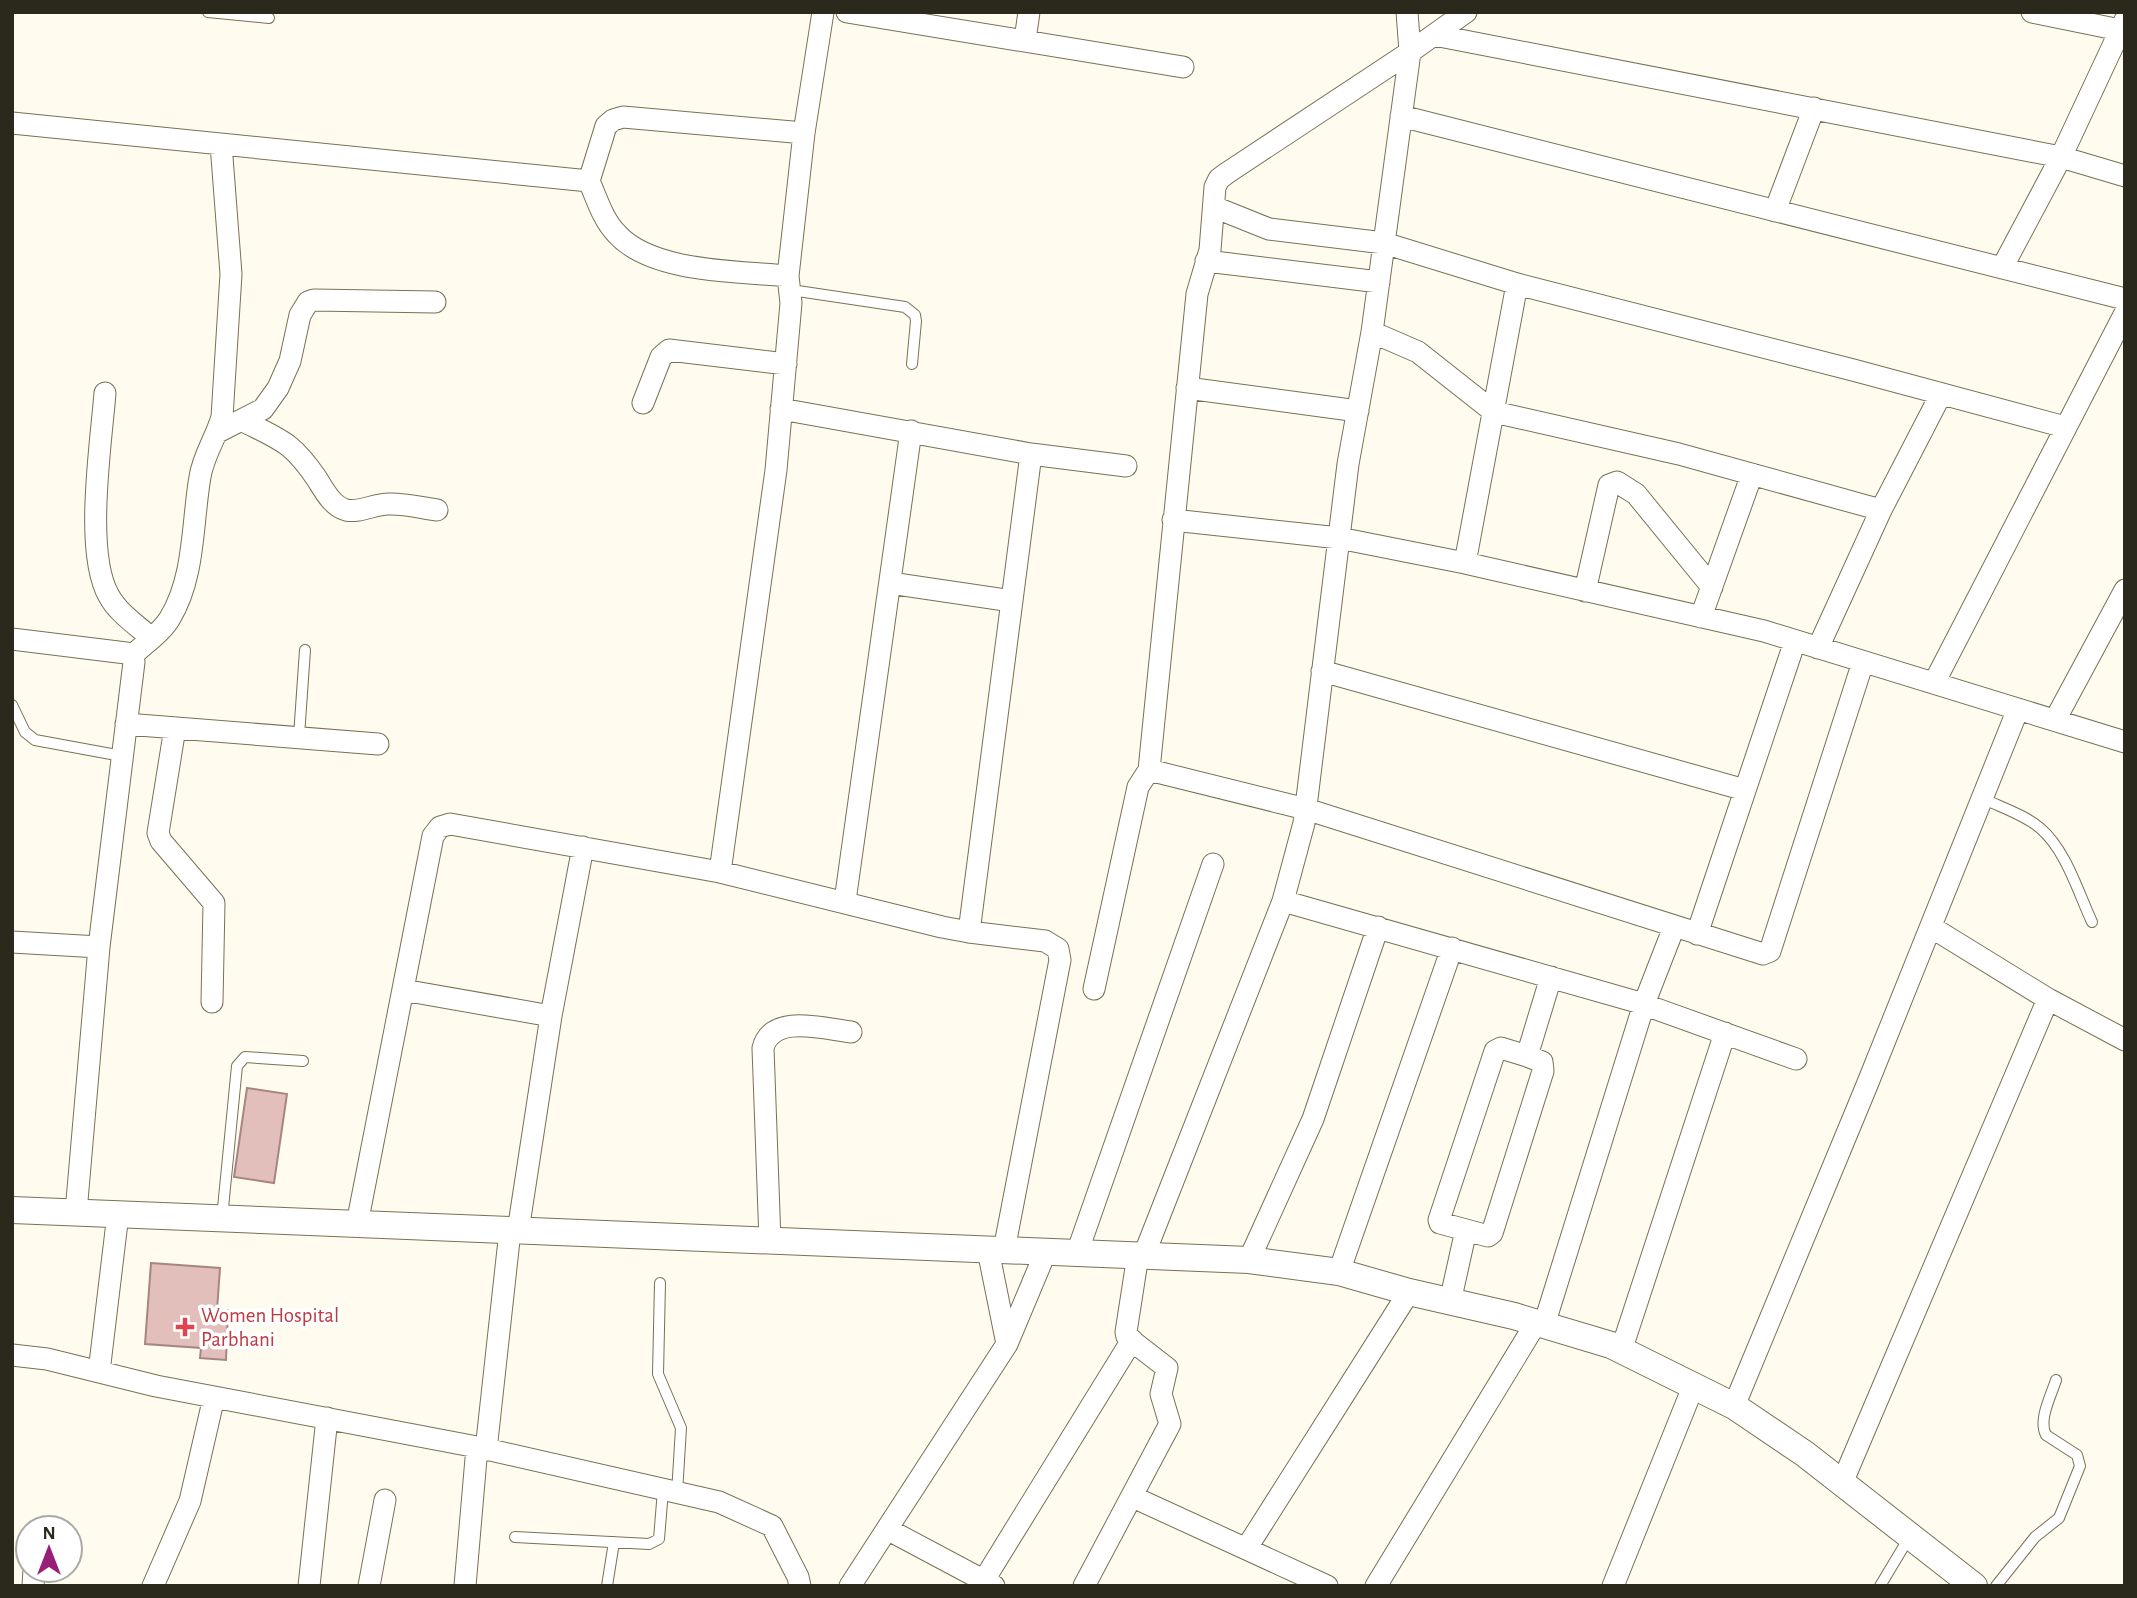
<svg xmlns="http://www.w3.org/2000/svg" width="2137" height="1598" viewBox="0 0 2137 1598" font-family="'Alegreya Sans',sans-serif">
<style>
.building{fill:#e3bfbb;stroke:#a78582;stroke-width:2}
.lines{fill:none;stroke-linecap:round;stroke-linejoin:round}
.service-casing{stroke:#787155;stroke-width:12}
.minor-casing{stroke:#787155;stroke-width:23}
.tertiary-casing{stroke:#787155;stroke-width:28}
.service{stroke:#fff;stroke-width:10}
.minor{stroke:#fff;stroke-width:21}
.tertiary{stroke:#fff;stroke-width:26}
.health-dot{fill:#e0444e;stroke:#fff;stroke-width:2.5}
.labels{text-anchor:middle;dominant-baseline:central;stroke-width:7;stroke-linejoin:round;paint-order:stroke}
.health-label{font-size:21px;fill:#be3a42;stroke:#fff;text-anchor:start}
</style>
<rect width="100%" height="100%" fill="#fffbef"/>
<path class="building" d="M247,1088L287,1094L274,1183L234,1177Z
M151,1263L220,1268L217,1310H228L226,1360L200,1358L201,1348L145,1344Z"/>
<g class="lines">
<g class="service-casing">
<path id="service" d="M208,12L269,18
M791,290L905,307L915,315L916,321L912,364
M12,705L25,732L35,740L122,756
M299,736L305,650
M1982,798C2000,807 2025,815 2040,828C2066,850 2078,892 2092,922
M222,1218L237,1066L245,1057L303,1061
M660,1283L658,1374L681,1428L677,1493
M515,1537L649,1544L659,1539L663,1490
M607,1586L614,1542
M1880,1586L1910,1536
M1996,1586L2035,1537L2059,1518L2080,1466L2077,1455L2046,1435C2038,1420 2051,1396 2056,1380"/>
</g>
<g class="minor-casing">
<path id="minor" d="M847,12L1183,67
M2032,12L2120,30
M1434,35L2061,157L2125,176
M1025,40L1029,12
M1401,116L2125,299
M12,123L589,181L606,126L613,120L623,117L804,133
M589,181C597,199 603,220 617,234C652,273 739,271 788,276
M1214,207L1269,229L1384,243L1517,284L1853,370L2065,427
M1775,211L1814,108
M1206,261L1379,282
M2002,268L2061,157L2125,20
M1372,332L1418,352L1494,412L1679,454L1881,510
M1187,388L1358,411
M105,393C101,444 84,553 109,596C118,613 137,625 151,638
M643,403L661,357L669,350L786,364
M781,409L1031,454L1126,466
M243,421C281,440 292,442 317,479C324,490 332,506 346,510C359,513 375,504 388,504C404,503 421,508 437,510
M218,432L263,409L278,388L290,361L300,315L308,302L314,300L435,302
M1173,520L1339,538L1465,563L1764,631L2125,742
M1465,563L1517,284
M890,583L1012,601
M1585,591L1609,485L1617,482L1636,494L1712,587
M1701,617L1752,474
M12,639L126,653L132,656L134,662L99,947L76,1212
M1818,648L1881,510L1941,394
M132,656C144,644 162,632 170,618C195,577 192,523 200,477C203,456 216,438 222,417L231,274L221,144
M1322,671L1745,790
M1934,683L2125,313
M2055,720L2125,590
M126,724L378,744
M175,728L158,833L161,841L214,903L212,1002
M1149,770L1306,809L1763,954L1770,951L1863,662
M720,872L776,470L791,303L788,276L804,133L823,12
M845,901L911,431
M1283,901L1637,1002L1796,1059
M1931,927L2048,999L2125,1040
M969,932L1031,454
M1697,934L1795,641
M12,942L99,947
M1094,989L1138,787L1149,770L1197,294L1210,250L1215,187L1219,179L1227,173L1410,52L1466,12
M403,990L551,1016
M357,1224L433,836L440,827L450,824L720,872L942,927L969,932L1045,941L1058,949L1060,960L1004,1250
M1466,1230L1440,1223L1439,1220L1495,1051L1501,1048L1527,1056
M518,1231L551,1016L583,847
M770,1241L763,1048C772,1013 824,1029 851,1032
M988,1250L1007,1344
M1077,1253L1213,864
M1144,1255L1283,901L1304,823L1348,464L1372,332L1410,52L1407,12
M1249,1260L1313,1119L1378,927
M1339,1272L1452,948
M1450,1302L1466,1230L1488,1236L1492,1233L1543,1071L1542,1062L1527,1056L1551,977
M1544,1325L1644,1004L1674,927
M1621,1351L1725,1033
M12,1355L47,1359L156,1386L477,1447L719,1502L772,1526L798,1577L800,1586
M99,1372L118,1214
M1734,1406L1867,1085L2018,709
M486,1450L510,1231
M1842,1483L2048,999
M1133,1497L1327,1586
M887,1529L994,1586
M1246,1549L1409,1292
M984,1580L1132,1340
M33,1586L34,1570
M153,1586L190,1501L214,1397
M309,1586L327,1418
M369,1586L385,1500
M465,1586L477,1447
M850,1586L1007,1344L1046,1251
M1084,1586L1170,1424L1161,1394L1167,1368L1127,1337L1126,1332L1138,1255
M1376,1586L1536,1323
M1613,1586L1693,1387"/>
</g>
<g class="tertiary-casing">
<path id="tertiary" d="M12,1210L1249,1260L1339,1272L1409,1292L1514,1316L1611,1345L1734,1406L1805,1454L1974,1586"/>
</g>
<use href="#service" class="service"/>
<use href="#minor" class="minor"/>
<use href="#tertiary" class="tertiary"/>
</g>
<path class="health-dot" d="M181.5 1316.5h7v7h7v7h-7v7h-7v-7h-7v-7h7z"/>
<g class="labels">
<g class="health-label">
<text x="201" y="1315">Women Hospital<tspan x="201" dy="24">Parbhani</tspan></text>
</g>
</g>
<rect width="2137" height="1598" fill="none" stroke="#2b281c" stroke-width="28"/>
<g transform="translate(49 1549)"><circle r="33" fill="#ffffff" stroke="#aaa9a4" stroke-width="2"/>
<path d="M0-5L12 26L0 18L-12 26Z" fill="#981e77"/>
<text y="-10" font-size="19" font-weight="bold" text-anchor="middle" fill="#2b281c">N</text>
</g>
</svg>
